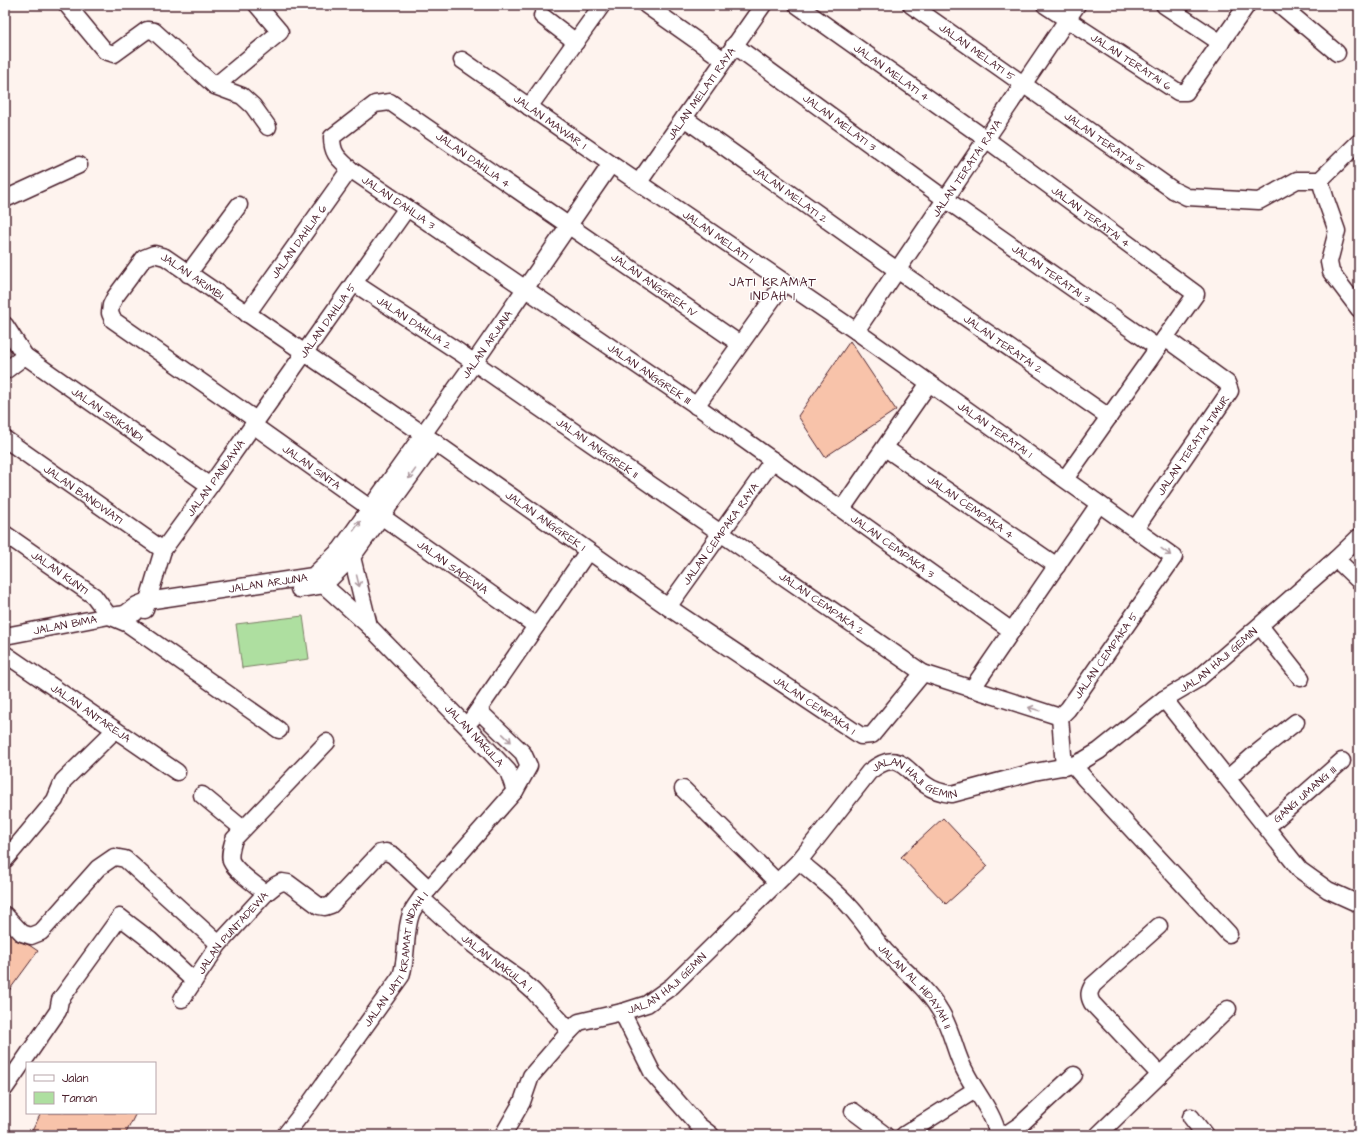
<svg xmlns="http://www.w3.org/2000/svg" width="1364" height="1140" viewBox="0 0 1364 1140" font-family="'Architects Daughter',sans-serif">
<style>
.green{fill:#aedfa0;stroke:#7c7f66}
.building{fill:#f8c3aa;stroke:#4a1f2b}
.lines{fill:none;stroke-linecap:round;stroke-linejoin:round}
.street-casing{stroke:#4a1f2b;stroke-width:19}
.street{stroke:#fff;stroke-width:16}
.oneway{stroke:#ae9aa0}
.labels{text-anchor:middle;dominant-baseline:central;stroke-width:3;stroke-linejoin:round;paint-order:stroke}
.street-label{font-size:11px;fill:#4a1f2b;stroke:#fff}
.neighbourhood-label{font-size:12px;letter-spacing:1px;fill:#4a1f2b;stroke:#fff}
</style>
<rect width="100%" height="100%" fill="#fef3ee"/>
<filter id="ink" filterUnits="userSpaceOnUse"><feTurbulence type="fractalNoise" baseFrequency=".025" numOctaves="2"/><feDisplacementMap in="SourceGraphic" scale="8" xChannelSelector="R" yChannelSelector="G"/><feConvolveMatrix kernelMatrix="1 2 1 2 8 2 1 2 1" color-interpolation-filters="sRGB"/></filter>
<g filter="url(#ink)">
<path class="green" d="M303,616L309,659L242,668L236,624Z"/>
<path class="building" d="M850,341L896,410L825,457L798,416Z
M943,818L988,866L946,904L901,857Z
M5,929L15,940L29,945L38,951L5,996Z
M41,1113H136L125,1135H30Z"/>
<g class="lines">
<g class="street-casing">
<g id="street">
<path d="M67,5L105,51L114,54L147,30L154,31L215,86L242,96L253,106L268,127"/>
<path d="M646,5L724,60"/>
<path id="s1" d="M797,5L986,139L1196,294L1065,479"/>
<path id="s2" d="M911,5L1173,190L1187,197L1259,201L1297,180H1320L1359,142"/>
<path id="s3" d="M1045,5L1178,92H1186L1247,5"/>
<path d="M1164,5L1221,43"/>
<path d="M1280,5L1337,53"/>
<path d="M542,16L576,42"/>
<path id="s4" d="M734,45L945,199L1158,348"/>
<path d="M215,86L280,32L257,5"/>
<path d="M529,107L602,5"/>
<path id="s5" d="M684,118L887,263L1109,417"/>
<path d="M1320,180L1326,200L1337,231L1329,262L1331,272L1359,309"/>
<path id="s6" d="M639,182L763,5"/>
<path d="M5,199L79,165"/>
<path d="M188,274L239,205"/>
<path id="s7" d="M354,283L459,352L923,673"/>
<path id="s8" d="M247,314L350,169"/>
<path d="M5,325L25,356"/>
<path id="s9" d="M856,331L1077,5"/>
<path id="s10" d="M740,344L390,102L375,104L332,137C332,154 338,158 350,169L694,404L1012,631"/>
<path id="s11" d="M5,371L25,356L210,486"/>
<path d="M696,406L784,283"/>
<path id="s12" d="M256,420L113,320L110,313L111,305L115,297L144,258L154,254L165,257L423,434L668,607L861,736L872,735L923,673L1060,717L1068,709L1174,557L856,331L611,164L462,60"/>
<path id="s13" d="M253,425L536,626"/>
<path id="s14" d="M5,439L163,550"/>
<path id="s15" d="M885,448L1057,566"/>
<path d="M842,509L929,383"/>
<path id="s16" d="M1135,529L1230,391L1227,383L1165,338"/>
<path id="s17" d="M5,534L94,596L109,616L128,624L279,730"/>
<path d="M346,552L352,557L369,626"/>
<path d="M1336,559L1359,581"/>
<path id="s18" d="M317,579L369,626L467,727L508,771L515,791"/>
<path d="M299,589L324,585L352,557L435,442"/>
<path id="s19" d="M668,607L773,460"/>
<path id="s20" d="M145,610L163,550L210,486L407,208"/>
<path id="s21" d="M125,614L137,605L147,601L313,576L341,549L474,363L611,164"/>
<path d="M1260,626L1301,678"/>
<path id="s22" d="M5,636L109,616L135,613"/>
<path id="s23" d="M5,654L177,772"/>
<path d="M972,689L1099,504"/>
<path d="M1164,699L1300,870L1328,890L1359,904"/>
<path d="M1060,717L1064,767"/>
<path d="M472,719L588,551"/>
<path d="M1073,765L1085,779L1229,934"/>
<path d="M1228,778L1253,756L1296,722"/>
<path d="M683,789L777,882"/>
<path d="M202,795L243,829"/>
<path id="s24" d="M1267,827L1342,761"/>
<path d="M5,860L55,800L63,781L115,730"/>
<path id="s25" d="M799,861C816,876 836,890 851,908C863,921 873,937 885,951C903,970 925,986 939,1009C952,1028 954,1052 966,1073C976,1093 993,1112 998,1135"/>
<path d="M266,893C256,885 236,872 231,861C229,854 232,846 234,839L327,742"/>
<path id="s26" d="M421,898L471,943L497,963L517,977L533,991L570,1031"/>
<path d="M5,915L22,933L31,936L41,932L98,868L114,857L125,859L219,944"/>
<path d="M1159,926L1093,985C1089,992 1088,995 1092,1003L1160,1075"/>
<path d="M182,999L194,981"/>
<path d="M622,1012L653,1074L698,1125L711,1135"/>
<path id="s27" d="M5,1088L58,1011L60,1000L120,917L150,940L194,981L219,944L266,893L276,885L282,882L288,883L319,906L325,907L331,905L380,853L386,852L393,855L429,889"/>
<path d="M853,1111L885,1135"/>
<path d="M1191,1117L1205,1135"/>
<path id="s28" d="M285,1135L310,1103L401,976C408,956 404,933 411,914C413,908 418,903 421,898L515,791L529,766L523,753L479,711"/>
<path id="s29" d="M503,1135L522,1102L531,1076L570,1031L579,1022L622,1012L647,1004L672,986L799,861L869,772C898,748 904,769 926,785C934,791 942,793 952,794L1034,772L1073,765L1084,760L1099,751L1164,699L1198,679L1336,559L1359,537"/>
<path d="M904,1135L975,1090"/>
<path d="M1005,1135L1020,1125L1074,1075"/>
<path d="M1098,1135L1228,1009"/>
</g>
</g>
<use href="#street" class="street"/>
</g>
<defs><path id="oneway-shaft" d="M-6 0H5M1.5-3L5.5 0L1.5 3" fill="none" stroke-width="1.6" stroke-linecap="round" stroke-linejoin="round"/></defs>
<g class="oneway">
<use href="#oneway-shaft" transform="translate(412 474) rotate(126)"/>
<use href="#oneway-shaft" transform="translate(357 526) rotate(-54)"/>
<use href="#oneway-shaft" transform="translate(1166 552) rotate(36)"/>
<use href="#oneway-shaft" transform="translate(358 581) rotate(76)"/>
<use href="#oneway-shaft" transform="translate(1034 709) rotate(-163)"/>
<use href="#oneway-shaft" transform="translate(507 738) rotate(44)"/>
</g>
</g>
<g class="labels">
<g class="street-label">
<text stroke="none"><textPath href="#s2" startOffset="81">JALAN MELATI 5</textPath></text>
<text stroke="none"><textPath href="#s3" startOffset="103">JALAN TERATAI 6</textPath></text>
<text stroke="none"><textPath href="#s1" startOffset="116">JALAN MELATI 4</textPath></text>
<text stroke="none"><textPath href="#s6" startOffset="108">JALAN MELATI RAYA</textPath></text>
<text transform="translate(550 122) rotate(35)">JALAN MAWAR I</text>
<text stroke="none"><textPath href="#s4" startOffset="131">JALAN MELATI 3</textPath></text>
<text stroke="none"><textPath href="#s2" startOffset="237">JALAN TERATAI 5</textPath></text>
<text transform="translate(473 160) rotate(35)">JALAN DAHLIA 4</text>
<text stroke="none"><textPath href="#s9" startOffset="197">JALAN TERATAI RAYA</textPath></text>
<text stroke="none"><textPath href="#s5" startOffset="131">JALAN MELATI 2</textPath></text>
<text stroke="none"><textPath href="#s10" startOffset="592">JALAN DAHLIA 3</textPath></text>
<text stroke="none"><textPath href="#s1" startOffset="362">JALAN TERATAI 4</textPath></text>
<text transform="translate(718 237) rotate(35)">JALAN MELATI 1</text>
<text stroke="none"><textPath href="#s8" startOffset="89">JALAN DAHLIA 6</textPath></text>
<text stroke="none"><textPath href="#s4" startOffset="391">JALAN TERATAI 3</textPath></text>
<text stroke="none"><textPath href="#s12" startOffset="303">JALAN ARIMBI</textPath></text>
<text transform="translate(654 285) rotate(35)">JALAN ANGGREK IV</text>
<text stroke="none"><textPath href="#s20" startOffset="345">JALAN DAHLIA 5</textPath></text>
<text stroke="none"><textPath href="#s7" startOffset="72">JALAN DAHLIA 2</textPath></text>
<text stroke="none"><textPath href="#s5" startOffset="391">JALAN TERATAI 2</textPath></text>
<text stroke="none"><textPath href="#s21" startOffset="484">JALAN ARJUNA</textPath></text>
<text stroke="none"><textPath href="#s10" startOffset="896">JALAN ANGGREK III</textPath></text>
<text stroke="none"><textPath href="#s11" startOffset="126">JALAN SRIKANDI</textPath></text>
<text transform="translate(995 430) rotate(35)">JALAN TERATAI 1</text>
<text stroke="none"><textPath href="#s16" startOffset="102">JALAN TERATAI TIMUR</textPath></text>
<text stroke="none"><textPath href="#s7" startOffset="294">JALAN ANGGREK II</textPath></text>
<text stroke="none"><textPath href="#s13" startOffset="72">JALAN SINTA</textPath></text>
<text stroke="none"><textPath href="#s20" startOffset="152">JALAN PANDAWA</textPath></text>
<text stroke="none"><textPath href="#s14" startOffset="96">JALAN BANOWATI</textPath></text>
<text stroke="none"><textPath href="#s15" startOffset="104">JALAN CEMPAKA 4</textPath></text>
<text stroke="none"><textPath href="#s12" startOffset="733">JALAN ANGGREK I</textPath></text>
<text stroke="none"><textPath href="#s19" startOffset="90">JALAN CEMPAKA RAYA</textPath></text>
<text stroke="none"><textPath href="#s10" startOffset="1194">JALAN CEMPAKA 3</textPath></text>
<text stroke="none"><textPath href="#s13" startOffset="245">JALAN SADEWA</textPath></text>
<text stroke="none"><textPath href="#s17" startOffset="67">JALAN KUNTI</textPath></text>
<text stroke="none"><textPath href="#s21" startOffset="148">JALAN ARJUNA</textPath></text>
<text stroke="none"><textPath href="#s7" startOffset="567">JALAN CEMPAKA 2</textPath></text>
<text stroke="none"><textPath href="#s22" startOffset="61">JALAN BIMA</textPath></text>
<text stroke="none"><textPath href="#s12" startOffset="1427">JALAN CEMPAKA 5</textPath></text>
<text stroke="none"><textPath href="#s29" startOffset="931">JALAN HAJI GEMIN</textPath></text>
<text stroke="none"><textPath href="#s12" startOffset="1059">JALAN CEMPAKA 1</textPath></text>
<text stroke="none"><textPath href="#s23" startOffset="104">JALAN ANTAREJA</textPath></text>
<text stroke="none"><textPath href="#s18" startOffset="222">JALAN NAKULA</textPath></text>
<text stroke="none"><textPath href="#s29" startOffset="583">JALAN HAJI GEMIN</textPath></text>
<text stroke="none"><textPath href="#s24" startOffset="50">GANG UMANG III</textPath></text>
<text stroke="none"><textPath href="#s27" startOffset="367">JALAN PUNTADEWA</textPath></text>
<text stroke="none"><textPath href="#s28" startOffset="211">JALAN JATI KRAMAT INDAH I</textPath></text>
<text stroke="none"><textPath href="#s26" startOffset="100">JALAN NAKULA I</textPath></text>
<text stroke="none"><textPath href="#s29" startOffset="236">JALAN HAJI GEMIN</textPath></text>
<text stroke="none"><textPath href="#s25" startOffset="172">JALAN AL HIDAYAH II</textPath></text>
</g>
<g class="neighbourhood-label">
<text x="773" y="282">JATI KRAMAT<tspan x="773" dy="14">INDAH 1</tspan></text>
</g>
</g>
<rect width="1364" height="1140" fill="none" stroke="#fff" stroke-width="20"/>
<rect x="10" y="10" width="1344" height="1120" fill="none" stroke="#4a1f2b" stroke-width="1.5" filter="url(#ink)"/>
<rect x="26" y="1062" width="130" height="52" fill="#ffffff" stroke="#b7a5aa"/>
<rect x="34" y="1075" width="20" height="6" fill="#ffffff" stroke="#b7a5aa"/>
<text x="62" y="1082" font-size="12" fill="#4a1f2b">Jalan</text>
<rect x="34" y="1092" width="20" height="12" fill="#aedfa0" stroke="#b7a5aa"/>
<text x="62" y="1102" font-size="12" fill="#4a1f2b">Taman</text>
</svg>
